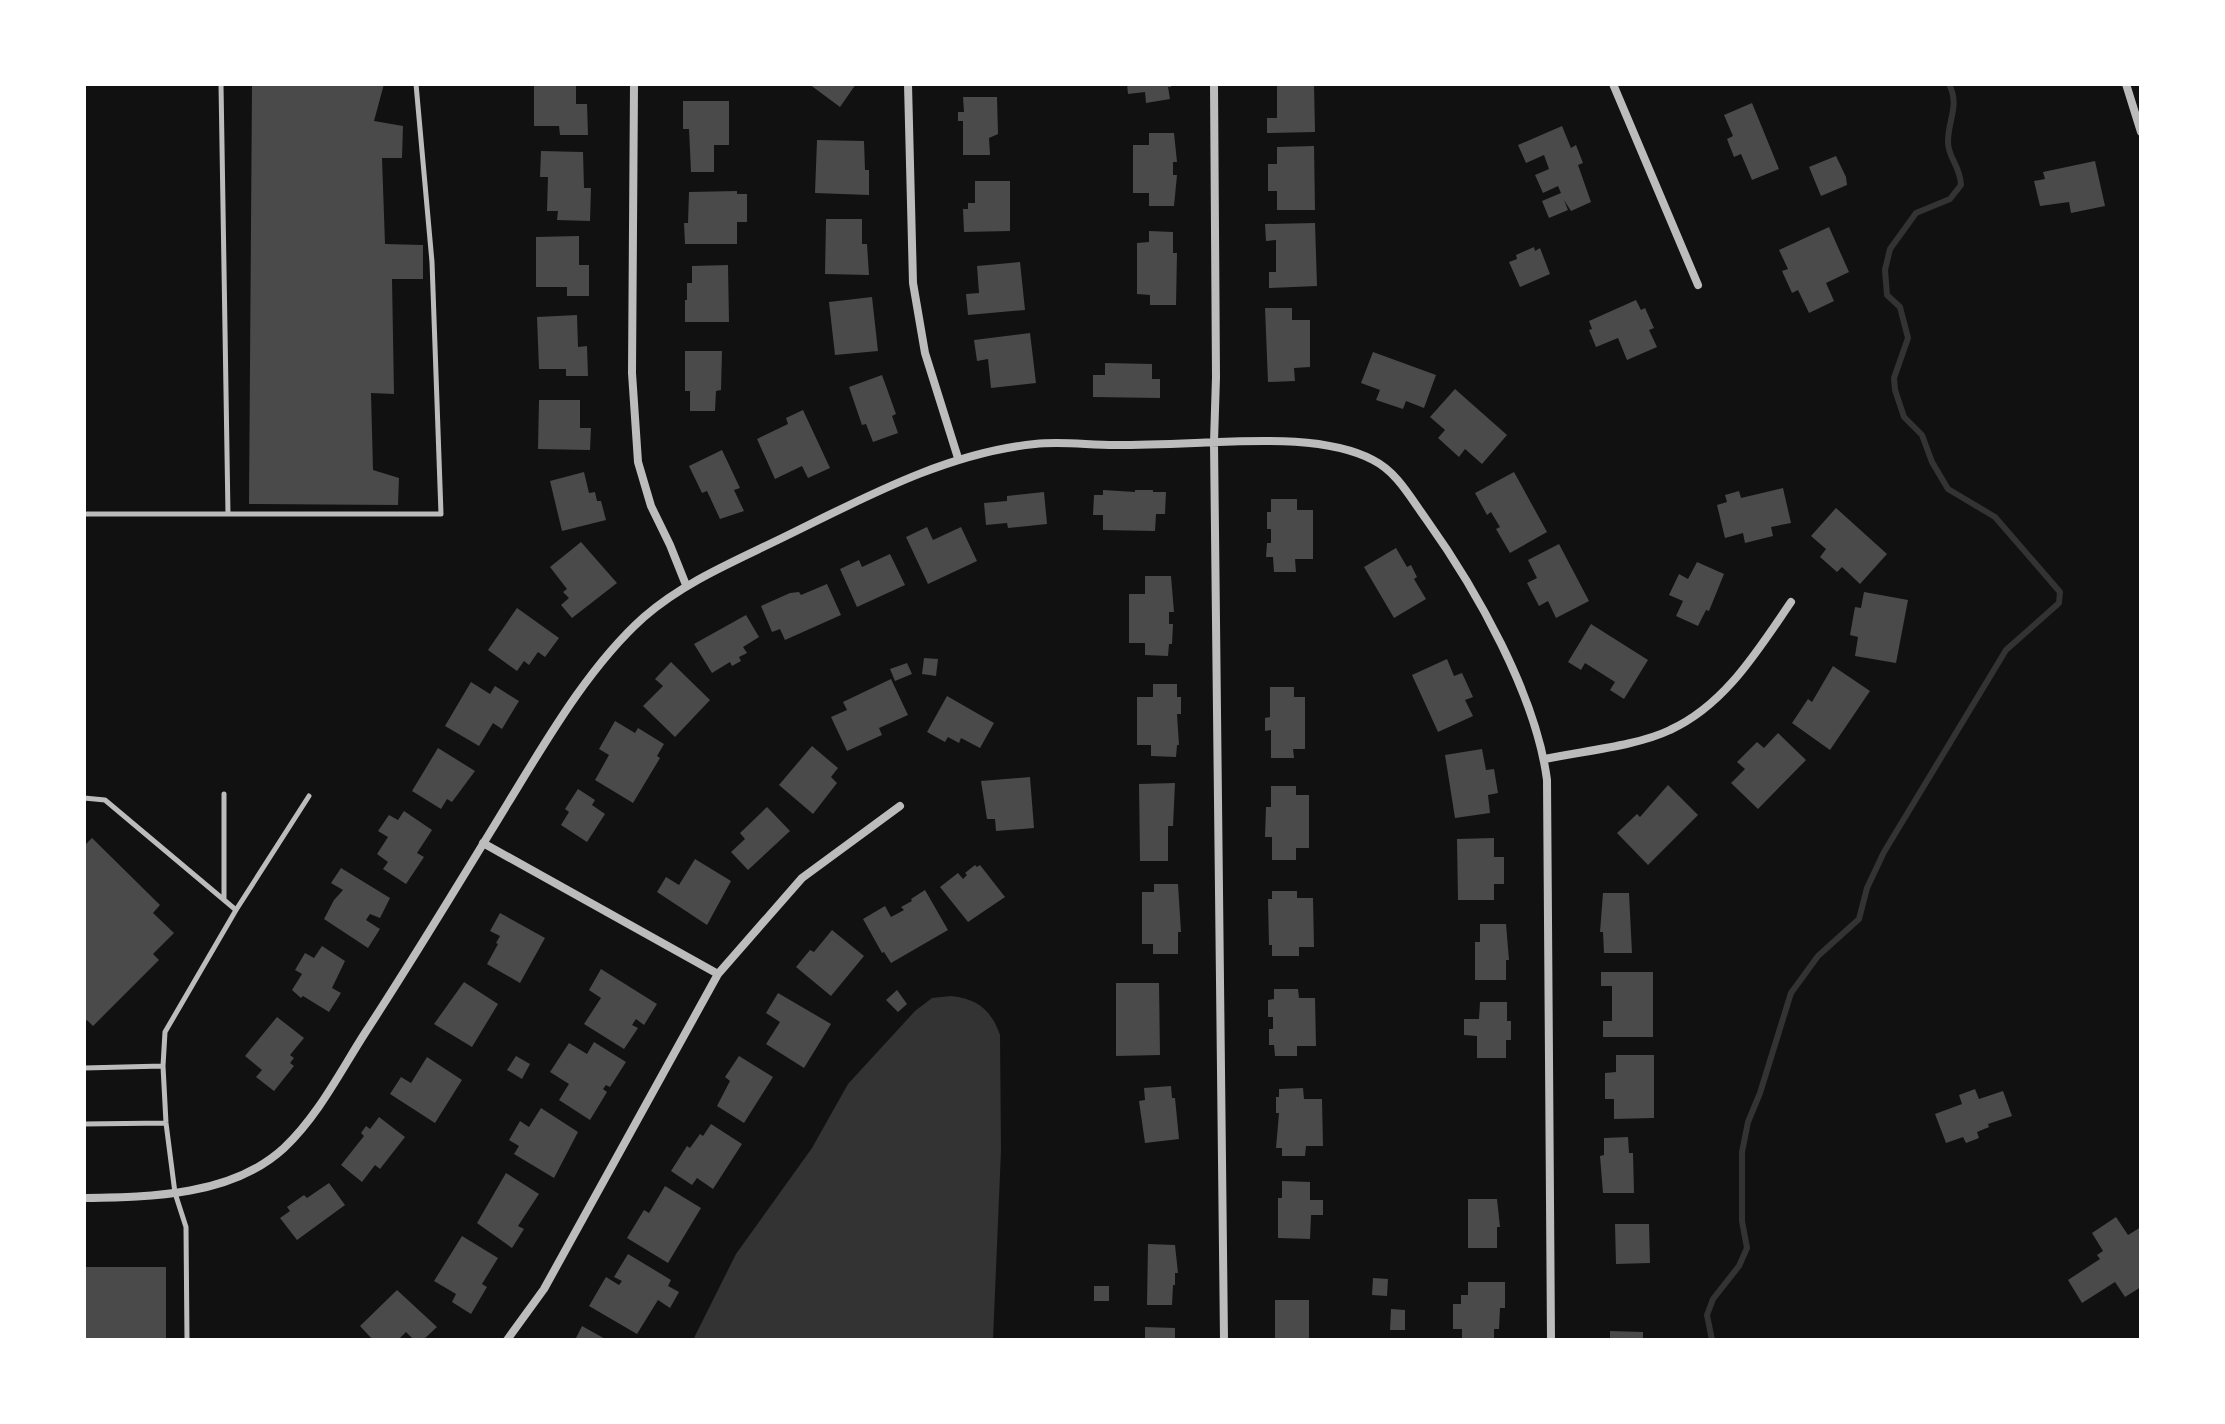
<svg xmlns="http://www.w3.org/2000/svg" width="2225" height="1424" viewBox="0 0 2225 1424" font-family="'Varela Round',sans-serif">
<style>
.water{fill:#333}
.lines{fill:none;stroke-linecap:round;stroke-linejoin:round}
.stream{stroke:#333;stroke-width:6}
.building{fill:#4a4a4a}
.service{stroke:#bcbcbc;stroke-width:5}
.minor{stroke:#bcbcbc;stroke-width:8}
</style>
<rect width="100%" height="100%" fill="#111"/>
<path class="water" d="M951,996C978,999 991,1010 1000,1035L1001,1150L993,1340H693L736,1254L812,1148L848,1084L915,1011L932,998Z"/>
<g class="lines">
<path class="stream" d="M1712,1340L1707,1315L1713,1299L1739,1266L1747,1248L1742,1221V1152L1748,1122L1760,1093L1791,993L1818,956L1859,919L1867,888L1884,852L2006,650L2059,603L2060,592L1995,517L1948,489L1932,462L1922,435L1904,417L1895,390L1894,378L1908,338L1900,307L1887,295L1885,270L1890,249L1916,213L1950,199L1961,185C1960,165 1948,158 1948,142C1948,119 1960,106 1949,84"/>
</g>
<path class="building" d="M252,84H384L374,121L403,126L402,158H382L385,244L423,245V279H392L394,394L371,393L373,470L399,478L398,505L249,504Z
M534,84H576V104H587L588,135H560L559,126H534Z
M809,84H856L840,107Z
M1127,84H1171V87H1168L1170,99L1146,103L1145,92L1128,94Z
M1277,84H1314L1315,132L1267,133V118H1277Z
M963,97H997L998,134L989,138L990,155H963V121H958V112H964Z
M683,101H729V145H714V172H691L689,129H683Z
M1752,103L1779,169L1752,180L1741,154L1734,157L1727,139L1733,136L1724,115Z
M1562,126L1571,148L1576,145L1583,163L1578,165L1591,202L1571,211L1564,200L1568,210L1549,218L1542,201L1561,193L1558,186L1543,193L1535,175L1549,169L1544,155L1526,163L1518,145Z
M1149,133H1174L1177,162H1173V175H1177L1174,206H1149V193H1133V145H1149Z
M817,140L864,141L865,170H869V195L815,193Z
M1314,146L1315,210H1277V191H1268V164H1277V147Z
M541,151L583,152L584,188H591L590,221L557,220L558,211H547L548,177H540Z
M1836,156L1846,177L1847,185L1821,196L1809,167Z
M2095,161L2105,206L2071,213L2069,202L2040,206L2034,181L2045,179L2043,172Z
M975,181H1010V231L964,232L963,209H968V203H975Z
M737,191V194H747V222H737V244H685L684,223H688L689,192Z
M826,219H862V244H867L869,275L825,274Z
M1315,223L1317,286L1269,288V272H1276V240L1266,241L1265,224Z
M1829,227L1849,272L1826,283L1834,301L1809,313L1798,290L1792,293L1782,271L1788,269L1779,250Z
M1149,231L1173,232V253H1177L1176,305H1150V295L1137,294V243L1149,242Z
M579,236V265H589V296H567V287H536V237Z
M1534,247L1535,251L1540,248L1550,274L1520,287L1509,262L1517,259L1516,255Z
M1020,262L1025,310L968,315L966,294L979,293L977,266Z
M728,265L729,322H685V300H687V283H692V266Z
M872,297L878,351L835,355L829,302Z
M1636,300L1641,310L1645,308L1654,328L1649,330L1657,347L1627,360L1618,338L1596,347L1589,330L1592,329L1589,321Z
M1265,308H1292V320H1310V367L1294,368L1295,381L1268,382Z
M577,315L578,347L587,346L588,376H566V369H539L537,317Z
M1030,333L1036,383L991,388L988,359L977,361L974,340Z
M685,351H722L721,390L716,391L715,411H690V391H685Z
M1373,352L1436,375L1424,408L1406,401L1403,409L1376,400L1380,390L1361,383Z
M1105,363L1152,364V379H1160V398L1093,397V375H1105Z
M882,375L896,414L892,416L898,433L873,442L866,424L862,425L849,387Z
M1455,389L1507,435L1482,464L1465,449L1459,457L1438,438L1445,430L1430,417Z
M539,400H580V428H591L590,450L538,449Z
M803,410L830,468L808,478L802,466L775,479L757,439L788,424L786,418Z
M722,450L740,488L734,490L744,511L720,519L707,491L702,493L689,466Z
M584,472L589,493L595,492L597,501H601L606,520L562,531L550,481Z
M1514,472L1547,532L1510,553L1496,529L1500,527L1491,512L1487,515L1475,493Z
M1783,488L1791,523L1771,527L1773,536L1745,543L1743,533L1725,538L1717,505L1727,502L1725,495L1739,491L1741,498Z
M1103,490L1135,492V490H1153V492H1166L1165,514H1156L1155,531L1103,530V515H1093L1094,495H1103Z
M1044,492L1047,524L1008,528L1007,523L986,525L984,503L1007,501V496Z
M1271,499H1297V510H1313V559H1295L1296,572H1274L1273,557H1266L1267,543H1271V529H1267V512H1271Z
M1836,508L1887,554L1860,584L1842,567L1837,572L1820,557L1826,549L1811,536Z
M927,527L933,540L961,527L977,561L928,584L906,537Z
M581,542L617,583L572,618L561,605L569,598L563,592L567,589L550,567Z
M1559,544L1589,601L1556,618L1548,601L1539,606L1527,583L1537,578L1528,560Z
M1396,548L1407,567L1411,565L1417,577L1414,579L1426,599L1394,618L1364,567Z
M890,554L905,585L857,607L840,569L859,560L862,567Z
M1697,562L1724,574L1709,611L1706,610L1698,626L1676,616L1683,601L1669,595L1679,574L1688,579Z
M1145,576H1171L1174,612H1169V624H1173L1172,644H1169L1168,656L1145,655V643H1129V594H1145Z
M827,584L841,615L785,640L780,629L772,632L761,606L790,593L799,592L801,595Z
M1864,592L1908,600L1896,663L1855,656L1858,637L1850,635L1855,607L1861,608Z
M517,608L559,638L545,657L538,652L529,665L524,661L517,671L488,650Z
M746,615L759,637L743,647L747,653L739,657L741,661L732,666L730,662L712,673L694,644Z
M1591,624L1648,660L1624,699L1610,690L1615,682L1585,663L1581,670L1568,662Z
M924,658L938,659L936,676L922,674Z
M1447,659L1454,676L1462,673L1473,697L1465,700L1473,716L1438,732L1412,675Z
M671,662L710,700L675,737L643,706L663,686L655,679Z
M907,663L912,674L895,681L890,669Z
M1833,666L1870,691L1830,750L1792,723L1808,699L1812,702Z
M891,679L908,715L879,728L882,735L847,751L831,717L847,710L843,702Z
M471,682L490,694L495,686L519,701L502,729L493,723L479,746L445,726Z
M1153,684H1177V697H1181V714H1177L1179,745H1177L1176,757L1151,756V745H1137V697H1153Z
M1270,687H1294V697H1305V749H1293L1294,758H1271V730L1265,731V718L1270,717Z
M947,696L994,723L980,748L961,738L959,743L948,737L945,742L927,732Z
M615,721L635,733L638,728L664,744L657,756L660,758L633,803L595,780L609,755L599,749Z
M1778,733L1806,760L1758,809L1731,783L1745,769L1737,762L1757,742L1764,748Z
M812,746L838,768L831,777L837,783L813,814L779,785Z
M438,748L475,771L452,802L447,799L441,809L412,791Z
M1482,749L1486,770L1494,769L1498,793L1488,795L1490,813L1455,818L1445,755Z
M1030,777L1034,828L996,831L995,819H987L981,781Z
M1175,783L1173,826H1168V861H1140L1139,784Z
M1668,785L1698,815L1648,865L1617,833L1637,814L1640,817Z
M1271,786H1296V795H1309V848H1296V860H1272V837H1265L1266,807H1271Z
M578,789L595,800L592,805L605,814L587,842L561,825L569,812L565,809Z
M767,807L790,831L748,870L731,852L745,839L740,833Z
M404,811L432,830L417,853L424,857L406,884L383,869L388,862L377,854L388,837L378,831L389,815L398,820Z
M92,838L160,905L153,913L174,933L153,954L159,960L93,1026L87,1020L84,1023V846Z
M1494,838V857H1504V884H1494V900H1458L1457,839Z
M695,859L731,881L707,925L657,892L666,877L679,885Z
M975,865L977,867L980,865L1005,897L968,922L940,887L958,873L963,879L967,875L965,873Z
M341,868L390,898L380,918L370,914L366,920L380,929L368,948L324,919L334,900L343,890L331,883Z
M1154,884H1178L1181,932H1178V954H1153V944H1142V892H1154Z
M925,890L948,930L891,963L884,952L882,953L863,919L885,906L891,917L904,910L901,907L912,901L911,899Z
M1272,891H1297V898H1313L1314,947H1299V956H1272V945H1269L1268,899H1272Z
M1603,893H1629L1632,953H1604L1603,932H1600Z
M500,913L545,938L520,983L487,964L498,944L496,943L500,936L490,931Z
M1480,924H1506L1509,960H1506V980H1475V942H1480Z
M832,930L864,956L831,996L796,967L810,950L814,952Z
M322,946L345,961L332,988L341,993L329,1012L303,996L301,998L292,990L302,974L295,970L305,953L314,958Z
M601,969L657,1004L644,1025L636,1019L632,1025L638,1028L624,1049L584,1024L601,998L589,990Z
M1601,972H1653V1037H1603V1021H1612V986H1601Z
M464,982L498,1004L472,1047L434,1024Z
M1116,983H1159L1160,1055L1116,1056Z
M1274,989H1298L1299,998H1315L1316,1046H1297V1056H1275L1274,1045H1269V1029H1273V1017H1268V1000L1274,999Z
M897,990L907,1004L898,1012L886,1000Z
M778,993L831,1024L804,1068L766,1044L780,1022L766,1013Z
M1480,1002H1507V1021H1511V1040H1506V1058H1477V1036L1464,1035V1019H1479Z
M277,1017L304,1038L290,1055L294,1058L290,1063L294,1066L274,1091L256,1077L262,1070L245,1056Z
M594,1042L626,1062L610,1087L606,1085L603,1089L607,1092L590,1120L559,1100L569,1084L550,1072L569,1043L587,1054Z
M1616,1055H1654V1118L1614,1119V1099H1605V1073L1616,1072Z
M516,1056L530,1064L522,1079L507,1070Z
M739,1056L773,1077L744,1123L717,1106L730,1081L725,1077Z
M427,1057L462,1080L435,1123L390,1094L401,1077L411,1083Z
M1171,1086L1172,1098H1175L1179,1139L1145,1143L1139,1101L1145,1100L1144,1088Z
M1303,1088L1304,1099H1322L1323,1146H1306L1305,1156H1282V1148H1276L1279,1113H1276V1097H1279V1089Z
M1975,1089L1979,1099L2003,1091L2012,1116L1988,1124L1989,1127L1977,1132L1979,1138L1966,1143L1963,1137L1946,1143L1935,1114L1962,1104L1959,1095Z
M541,1108L578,1132L554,1178L514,1154L519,1146L509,1140L520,1121L529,1127Z
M379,1117L405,1137L380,1169L375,1165L362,1182L341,1165L364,1136L361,1133L366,1126L370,1129Z
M711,1124L742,1144L713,1189L697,1178L692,1185L671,1171L687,1146L690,1148L700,1134L703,1136Z
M1628,1137L1629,1153H1633L1634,1193H1603L1600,1156L1604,1155V1138Z
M506,1173L539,1194L518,1226L524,1229L512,1248L477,1223Z
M1282,1181L1310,1182V1200H1323V1215H1311L1310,1239L1278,1238V1198H1282Z
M329,1183L345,1205L297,1240L280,1218L290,1211L287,1207L304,1195L307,1198Z
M665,1186L701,1208L668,1263L627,1238L644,1210L649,1213Z
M1468,1199H1497L1500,1227H1497V1248H1468Z
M2116,1217L2128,1235L2141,1227V1287L2125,1297L2115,1282L2082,1303L2068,1280L2100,1259L2097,1255L2103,1251L2092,1233Z
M1615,1224H1649L1650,1263L1616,1264Z
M462,1236L498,1258L482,1284L487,1287L471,1314L452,1302L456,1294L434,1281Z
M1148,1244L1175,1245L1178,1273H1175V1285H1173L1172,1305H1147Z
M628,1254L671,1280L668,1286L679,1292L670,1308L658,1300L637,1334L589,1306L606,1277L619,1285L622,1281L614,1277Z
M84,1267H166V1340H84Z
M1373,1278L1388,1279L1387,1296L1372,1295Z
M1468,1282H1505V1308H1500L1499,1329H1494V1340H1462V1329H1453V1304H1461V1295H1468Z
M1094,1286H1109V1301H1094Z
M397,1290L437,1327L423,1340H414L406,1332L398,1340H373L360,1326Z
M1275,1300H1309V1340H1275Z
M1391,1309L1405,1310V1330H1390Z
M582,1326L607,1340H575Z
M1145,1327L1175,1328V1340H1145Z
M1610,1331L1643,1332V1340H1610Z"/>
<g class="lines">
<path class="service" d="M221,84L228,514
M84,514H441L432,262L416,84
M84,798L105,800L236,910L165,1032L163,1066L166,1123L175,1193L186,1227L187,1340
M224,899V794
M236,910L309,796
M84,1068L163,1066
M84,1124L166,1123"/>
<path class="minor" d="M634,84L632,373L638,462L651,506L670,545L686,585
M908,84L913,283L925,353L958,458
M1214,84L1216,377L1214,442L1224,1340
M1613,84L1698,285
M2126,84L2141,132
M1545,759C1582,751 1637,746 1670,730C1725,705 1758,650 1791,602
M483,843L718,974
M84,1198C151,1197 232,1196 284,1148C318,1116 340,1072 365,1033C414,958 461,880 508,803C546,741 589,666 644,617C684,582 735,561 782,538C862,499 945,453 1035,444C1061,441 1088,445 1115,445C1142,445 1169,444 1195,443C1249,441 1325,435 1373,460C1397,472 1410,497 1426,519C1476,589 1536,695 1547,780L1551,1340
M507,1340L544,1289L718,974L802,878L900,806"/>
</g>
<rect width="2225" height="1424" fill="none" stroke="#ffffff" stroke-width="172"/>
</svg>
